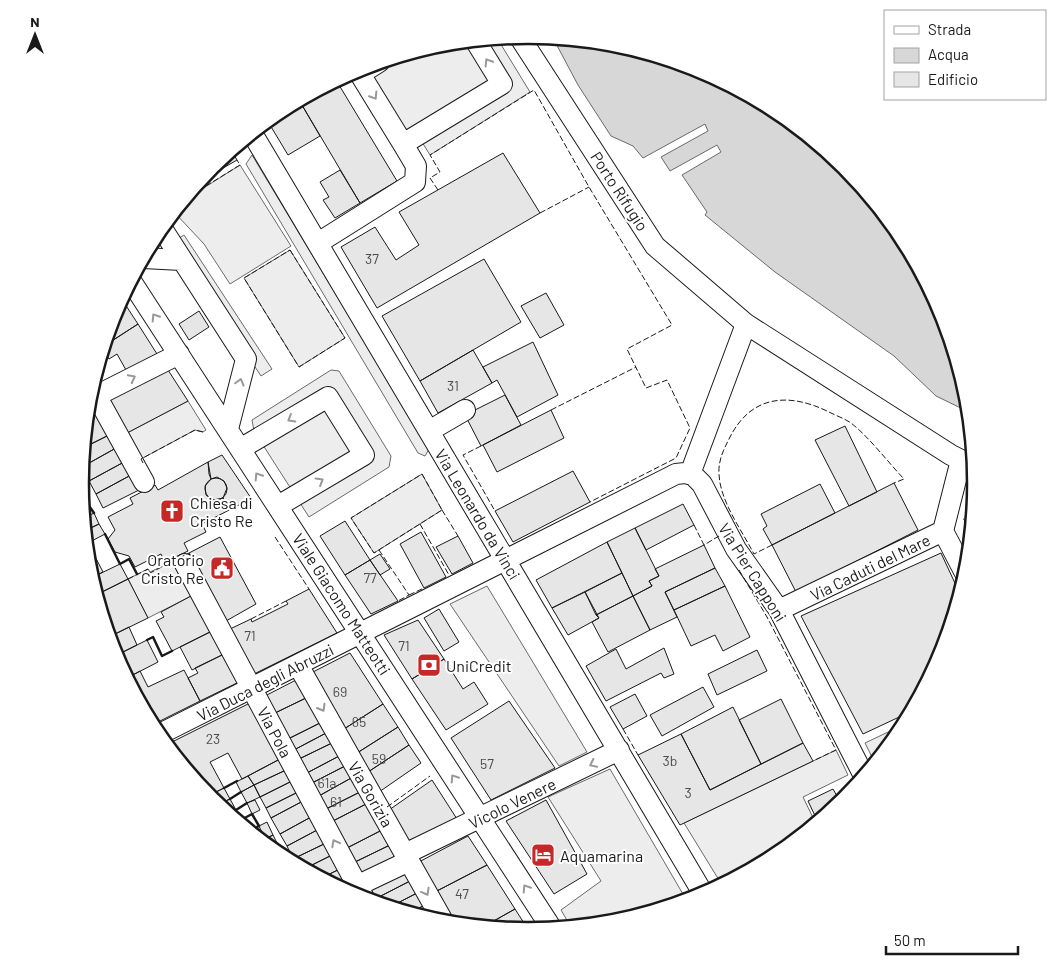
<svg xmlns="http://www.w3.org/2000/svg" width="1056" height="966" viewBox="0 0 1056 966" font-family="Barlow,sans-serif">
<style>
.built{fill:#ededed;stroke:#6a6a6a}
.water{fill:#d7d7d7;stroke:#6a6a6a}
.building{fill:#e6e6e6;stroke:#1a1a1a}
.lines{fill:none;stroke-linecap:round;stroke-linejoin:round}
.minor-casing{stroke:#1a1a1a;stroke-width:22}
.minor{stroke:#fff;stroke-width:20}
.fence{stroke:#1a1a1a;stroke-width:1;stroke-dasharray:6 2.5;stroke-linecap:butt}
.wall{stroke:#1a1a1a;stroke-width:2.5}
.oneway{stroke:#989898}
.labels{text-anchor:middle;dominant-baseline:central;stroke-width:4;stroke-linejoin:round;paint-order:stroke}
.number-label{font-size:14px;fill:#4d4d4d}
.street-label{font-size:16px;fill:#1a1a1a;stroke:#fff}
.poi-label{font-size:16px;fill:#1a1a1a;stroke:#fff;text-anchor:start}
.rim{fill:none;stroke:#1a1a1a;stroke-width:2.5}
</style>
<rect width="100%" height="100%" fill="#fff"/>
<path class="built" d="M497,38L530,92L430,155L422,142L399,156L348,74L357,69L441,44Z
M252,155L429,449L425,456L418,453L246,164Z
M240,165L291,246L230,284L204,244L174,212L183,201Z
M184,235L272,369L261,376L173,242Z
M290,250L345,338L299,367L244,278Z
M331,370L339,371L391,456L389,467L309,517L254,431L252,420Z
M188,401L206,430L203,432L195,430L141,459L127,433Z
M422,474L442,510L374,553L351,518Z
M175,560L193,595L148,618L128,579L148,569L150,572Z
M487,586L587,752L559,766L450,604Z
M905,724L900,732L875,763L865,743Z
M836,750L848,775L803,797L816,824L777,856L722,885L684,823Z
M610,769L687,901L615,922L571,927L561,910L601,881L548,797Z"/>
<path class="water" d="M553,38L616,44L700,69L777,111L845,166L901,234L942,312L967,396L969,412L936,396L894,356L775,272L705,215L707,212L682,175L721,152L717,145L670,171L661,157L708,131L705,124L643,158L633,146L611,136L578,85Z"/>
<path class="building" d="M336,80L397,181L360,203L299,100Z
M299,100L320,136L288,155L267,120L279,110Z
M231,150L237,160L211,175L208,170Z
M503,153L540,213L377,308L341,247L375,227L396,260L419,245L399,212Z
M340,170L360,203L335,218L323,200L329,197L320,182Z
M484,259L521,322L420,381L382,316Z
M546,293L564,325L540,338L521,306Z
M121,298L138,324L104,346L114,311Z
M199,311L209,327L189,340L179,324Z
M138,324L157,354L126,370L117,354L109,359L103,349L104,346Z
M533,342L558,395L517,417L497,380L492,383L483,367Z
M473,350L492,383L438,413L420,381Z
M168,370L188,401L127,433L109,399Z
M505,395L521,425L481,446L465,415Z
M94,407L109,435L83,448L87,410Z
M551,410L564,438L497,472L483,445Z
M845,426L877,492L849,506L815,440Z
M109,435L116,448L82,467L83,448Z
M116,448L124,462L89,481L82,467Z
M222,455L251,498L237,506L225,502L223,498L227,488L224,481L217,477L211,479L209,474L208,462Z
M124,462L131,475L96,494L89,481Z
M208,462L211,479L205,486L206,495L213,500L223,498L225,502L237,506L202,524L206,532L184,543L188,551L165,562L161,554L135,567L129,556L115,552L108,539L115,530L108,517L133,504L130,498L155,485L158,490Z
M573,471L590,502L513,542L495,511Z
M131,475L139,490L103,508L96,494Z
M205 489a11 11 0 1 1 22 0a11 11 0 1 1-22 0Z
M894,483L918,530L796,592L772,545Z
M820,484L835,513L772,545L763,529L767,526L761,514Z
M683,504L694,525L646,550L635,528Z
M94,513L99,524L90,528L84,518Z
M345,521L370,560L345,575L320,536Z
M99,524L105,534L86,544L85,531Z
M635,528L659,576L649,581L652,586L633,596L607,542Z
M421,532L446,577L424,588L400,544Z
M458,536L473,563L452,574L436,547Z
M220,537L256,604L226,621L189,553Z
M607,542L622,573L552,608L536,580Z
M88,543L103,572L91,578L86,544Z
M704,545L715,568L665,592L677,617L650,630L633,596L652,586L649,581L659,576L655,569Z
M941,553L960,594L942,655L912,711L863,734L801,616Z
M380,554L390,569L380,575L370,560Z
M370,560L398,601L371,614L345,575Z
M120,564L128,579L96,595L91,578Z
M715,568L725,586L674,610L665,592Z
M622,573L633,596L596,615L585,592Z
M128,579L148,618L109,637L96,595Z
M725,586L750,637L723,651L715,635L691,646L674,610Z
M309,589L337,633L254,674L230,629L251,619L252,622L288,604L286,601Z
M585,592L599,618L568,635L552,608Z
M193,595L212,631L172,651L156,621L164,617L161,612Z
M633,596L650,630L608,652L592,622L599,618L596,615Z
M439,609L459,642L444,651L424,618Z
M418,620L444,659L412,679L384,635Z
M129,627L137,645L115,656L109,637Z
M212,631L224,654L192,670L180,647Z
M147,640L158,662L127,678L115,656Z
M664,648L674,674L664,678L661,673L606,701L586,666L616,649L626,669Z
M757,650L767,671L717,695L708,674Z
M350,653L383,704L344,729L311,673Z
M224,654L239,682L200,701L188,678L198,673L195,668Z
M444,659L463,689L474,682L488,704L446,730L412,679Z
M184,670L200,701L152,725L127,678L140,671L148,687Z
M298,679L308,697L273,714L263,697Z
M703,687L714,707L662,736L650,715Z
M635,694L647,716L623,729L610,707Z
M308,697L322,722L286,740L273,714Z
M781,699L803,743L761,764L739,720Z
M509,701L555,768L491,800L451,738Z
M250,703L280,759L242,779L228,753L210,762L224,788L208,796L166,745Z
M383,704L398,727L357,753L344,729Z
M733,707L761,764L710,790L681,734Z
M322,722L328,732L292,751L286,740Z
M398,727L409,745L368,772L357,753Z
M328,732L334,742L297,760L292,751Z
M681,734L710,790L803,743L813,761L680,825L638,755Z
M334,742L341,755L305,774L297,760Z
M409,745L421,763L379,792L368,772Z
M341,755L347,765L310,784L305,774Z
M280,759L286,770L254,785L248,776Z
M347,765L353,777L317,797L310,784Z
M286,770L292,781L260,797L254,785Z
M248,776L254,785L241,792L236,782Z
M353,777L362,791L324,810L317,797Z
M432,780L457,819L406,842L389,810Z
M292,781L298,792L266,808L260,797Z
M254,785L260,797L247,803L241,792Z
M224,788L230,799L217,805L208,796Z
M833,789L841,803L818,822L808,801Z
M362,791L368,803L331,822L324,810Z
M298,792L303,801L271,818L266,808Z
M230,799L236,810L228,814L217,805Z
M255,800L260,810L252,814L247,803Z
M546,800L587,874L554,894L506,821Z
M303,801L311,817L280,834L271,818Z
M368,803L384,829L345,849L331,822Z
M236,810L241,820L237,821L228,814Z
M311,817L319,829L287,846L280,834Z
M267,822L273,835L265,839L259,826Z
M319,829L326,843L293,859L287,846Z
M384,829L392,844L353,863L345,849Z
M273,835L280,849L275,852L265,839Z
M468,836L487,865L433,893L417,863Z
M326,843L332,855L304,869L297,865L293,859Z
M392,844L402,861L362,880L353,863Z
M332,855L340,869L321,878L304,869Z
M487,865L515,909L483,927L450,923L433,893Z
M405,868L412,880L373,900L366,887Z
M340,869L349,886L342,889L321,878Z
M412,880L419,892L390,907L374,902L373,900Z
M419,892L425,905L409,913L390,907Z
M425,905L432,917L429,919L409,913Z
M515,909L529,931L483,927Z"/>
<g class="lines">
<g class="minor-casing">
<path id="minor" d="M519,36L655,246L746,324L951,455L961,460L974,463
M379,62L360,74L403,144L502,84L475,40
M252,133L704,895
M161,227L246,359L228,429
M318,243L415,182L416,166L403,144
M143,258L182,260
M131,281L552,929
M91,386L144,482
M88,400L179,354
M429,431L465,410
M240,449L328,397L364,455L278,506
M690,474L746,324
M943,531L961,460
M185,564L365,900
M779,610L943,531L966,575
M298,665L444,923
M158,735L676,474L685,473L693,475L702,484L736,549L779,610L864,776
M405,854L619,750
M346,891L409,861"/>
</g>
<use href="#minor" class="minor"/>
<path class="fence" d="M201,179L206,186L240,165L237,160
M438,190L430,178L440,172L430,155L534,90L589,187L672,325L627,349L646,388L667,380L690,428L676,458L590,502
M540,213L589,187
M290,250L345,338L299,367L244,278Z
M551,410L636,367
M481,446L463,455L495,511
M143,463L141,459L195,430L203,432
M422,474L442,510L374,553L351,518Z
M442,510L458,536
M420,524L449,575
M694,525L704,545L719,536L720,538
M971,531L963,518L973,513
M275,537L309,589
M772,545L754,554C741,529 720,501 719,474C718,460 724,449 730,437C751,396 787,392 827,411C834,415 844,418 851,423C869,437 887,461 904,479L894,483
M379,550L409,595L398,601
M739,570L767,617L836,750L813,761
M128,579L148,569L150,573L189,553
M409,595L424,588
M251,619L286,601
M623,729L638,755
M387,807L430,776"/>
<path class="wall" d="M80,485L89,481
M85,500L94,513
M105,534L120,564L129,559L137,574
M147,640L153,637L162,656L172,651
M224,788L237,781
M230,799L241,792
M236,810L247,803
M241,820L252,814L259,826L249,831"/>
</g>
<defs><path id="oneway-chevron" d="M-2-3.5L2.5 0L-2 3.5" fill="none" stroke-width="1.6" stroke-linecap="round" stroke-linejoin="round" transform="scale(1.25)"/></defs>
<g class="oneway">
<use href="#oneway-chevron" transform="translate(488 62) rotate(-122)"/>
<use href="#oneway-chevron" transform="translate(374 96) rotate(58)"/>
<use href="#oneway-chevron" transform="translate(155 317) rotate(-123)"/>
<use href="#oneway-chevron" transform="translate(132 378) rotate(-27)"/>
<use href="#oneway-chevron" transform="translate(240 382) rotate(-75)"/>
<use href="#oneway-chevron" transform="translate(291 419) rotate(149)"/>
<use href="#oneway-chevron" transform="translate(258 476) rotate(-123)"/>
<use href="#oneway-chevron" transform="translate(320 481) rotate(-31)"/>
<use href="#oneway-chevron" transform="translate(322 708) rotate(60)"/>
<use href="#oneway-chevron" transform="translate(593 764) rotate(154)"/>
<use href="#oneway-chevron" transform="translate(454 778) rotate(-123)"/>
<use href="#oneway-chevron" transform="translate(335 843) rotate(-118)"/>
<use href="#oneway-chevron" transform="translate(526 888) rotate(-123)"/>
<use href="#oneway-chevron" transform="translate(426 892) rotate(61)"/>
</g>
<defs>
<g id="church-square" transform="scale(1.25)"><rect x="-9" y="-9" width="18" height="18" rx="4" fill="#c62828" stroke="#fff"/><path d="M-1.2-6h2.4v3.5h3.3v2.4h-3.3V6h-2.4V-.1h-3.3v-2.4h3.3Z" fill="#fff"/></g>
<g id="civic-square" transform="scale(1.25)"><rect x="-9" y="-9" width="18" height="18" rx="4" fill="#c62828" stroke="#fff"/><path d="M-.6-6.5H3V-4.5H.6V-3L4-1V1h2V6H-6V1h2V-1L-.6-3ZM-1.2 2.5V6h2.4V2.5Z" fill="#fff"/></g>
<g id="bank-square" transform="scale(1.25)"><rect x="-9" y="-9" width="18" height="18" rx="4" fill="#c62828" stroke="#fff"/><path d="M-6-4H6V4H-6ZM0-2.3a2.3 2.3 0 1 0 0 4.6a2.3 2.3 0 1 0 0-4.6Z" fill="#fff"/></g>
<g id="hotel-square" transform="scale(1.25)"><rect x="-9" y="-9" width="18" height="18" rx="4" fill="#c62828" stroke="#fff"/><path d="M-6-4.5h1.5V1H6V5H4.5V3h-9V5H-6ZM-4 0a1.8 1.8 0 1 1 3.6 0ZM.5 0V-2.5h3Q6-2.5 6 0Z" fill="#fff"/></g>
</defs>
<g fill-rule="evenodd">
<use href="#church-square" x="172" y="511"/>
<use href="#civic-square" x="222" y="568"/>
<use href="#bank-square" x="429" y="665"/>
<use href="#hotel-square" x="543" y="855"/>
</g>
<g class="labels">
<g class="number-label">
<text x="372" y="258">37</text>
<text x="453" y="385">31</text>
<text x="370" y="577">77</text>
<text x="250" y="635">71</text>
<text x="404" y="645">71</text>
<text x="340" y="691">69</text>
<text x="359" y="721">65</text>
<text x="213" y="738">23</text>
<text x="379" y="758">59</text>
<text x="670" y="760">3b</text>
<text x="487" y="763">57</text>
<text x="327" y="782">61a</text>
<text x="688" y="792">3</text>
<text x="336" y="801">61</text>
<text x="462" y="893">47</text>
</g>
<g class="street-label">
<text transform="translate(620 191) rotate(57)">Porto Rifugio</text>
<text transform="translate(478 514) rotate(59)">Via Leonardo da Vinci</text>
<text transform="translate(870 567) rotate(-26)">Via Caduti del Mare</text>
<text transform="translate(753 572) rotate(58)">Via Pier Capponi</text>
<text transform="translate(342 604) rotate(57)">Viale Giacomo Matteotti</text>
<text transform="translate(265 682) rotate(-27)">Via Duca degli Abruzzi</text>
<text transform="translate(275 732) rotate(62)">Via Pola</text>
<text transform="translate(371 794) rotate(60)">Via Gorizia</text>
<text transform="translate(512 803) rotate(-26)">Vicolo Venere</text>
</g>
<g class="poi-label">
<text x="190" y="502">Chiesa di<tspan x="190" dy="18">Cristo Re</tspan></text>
<text x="204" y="559" text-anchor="end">Oratorio<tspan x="204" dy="18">Cristo Re</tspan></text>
<text x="446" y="665">UniCredit</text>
<text x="560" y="855">Aquamarina</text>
</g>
</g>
<path d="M0 0H1056V966H0ZM89 483a439 439 0 1 1 878 0a439 439 0 1 1-878 0Z" fill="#fff" fill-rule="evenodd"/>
<path class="rim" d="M89 483a439 439 0 1 1 878 0a439 439 0 1 1-878 0Z"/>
<rect x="884" y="10" width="162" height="90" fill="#ffffff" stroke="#a3a3a3"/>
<rect x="894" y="26" width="25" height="8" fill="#ffffff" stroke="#a3a3a3"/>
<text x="928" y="35" font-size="15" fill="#1a1a1a">Strada</text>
<rect x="894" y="48" width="25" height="15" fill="#d7d7d7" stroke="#a3a3a3"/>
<text x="928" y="60" font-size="15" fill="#1a1a1a">Acqua</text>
<rect x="894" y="72" width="25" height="15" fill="#e6e6e6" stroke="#a3a3a3"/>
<text x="928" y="85" font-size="15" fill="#1a1a1a">Edificio</text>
<g transform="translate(35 35)" stroke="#ffffff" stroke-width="4" paint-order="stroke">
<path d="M0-4L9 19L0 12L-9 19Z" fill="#1a1a1a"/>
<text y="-8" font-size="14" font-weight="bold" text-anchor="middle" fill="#1a1a1a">N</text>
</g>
<path d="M886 946v8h132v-8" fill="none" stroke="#1a1a1a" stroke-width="2.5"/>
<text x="894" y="946" font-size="15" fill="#1a1a1a" stroke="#ffffff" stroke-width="4" paint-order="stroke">50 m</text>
</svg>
